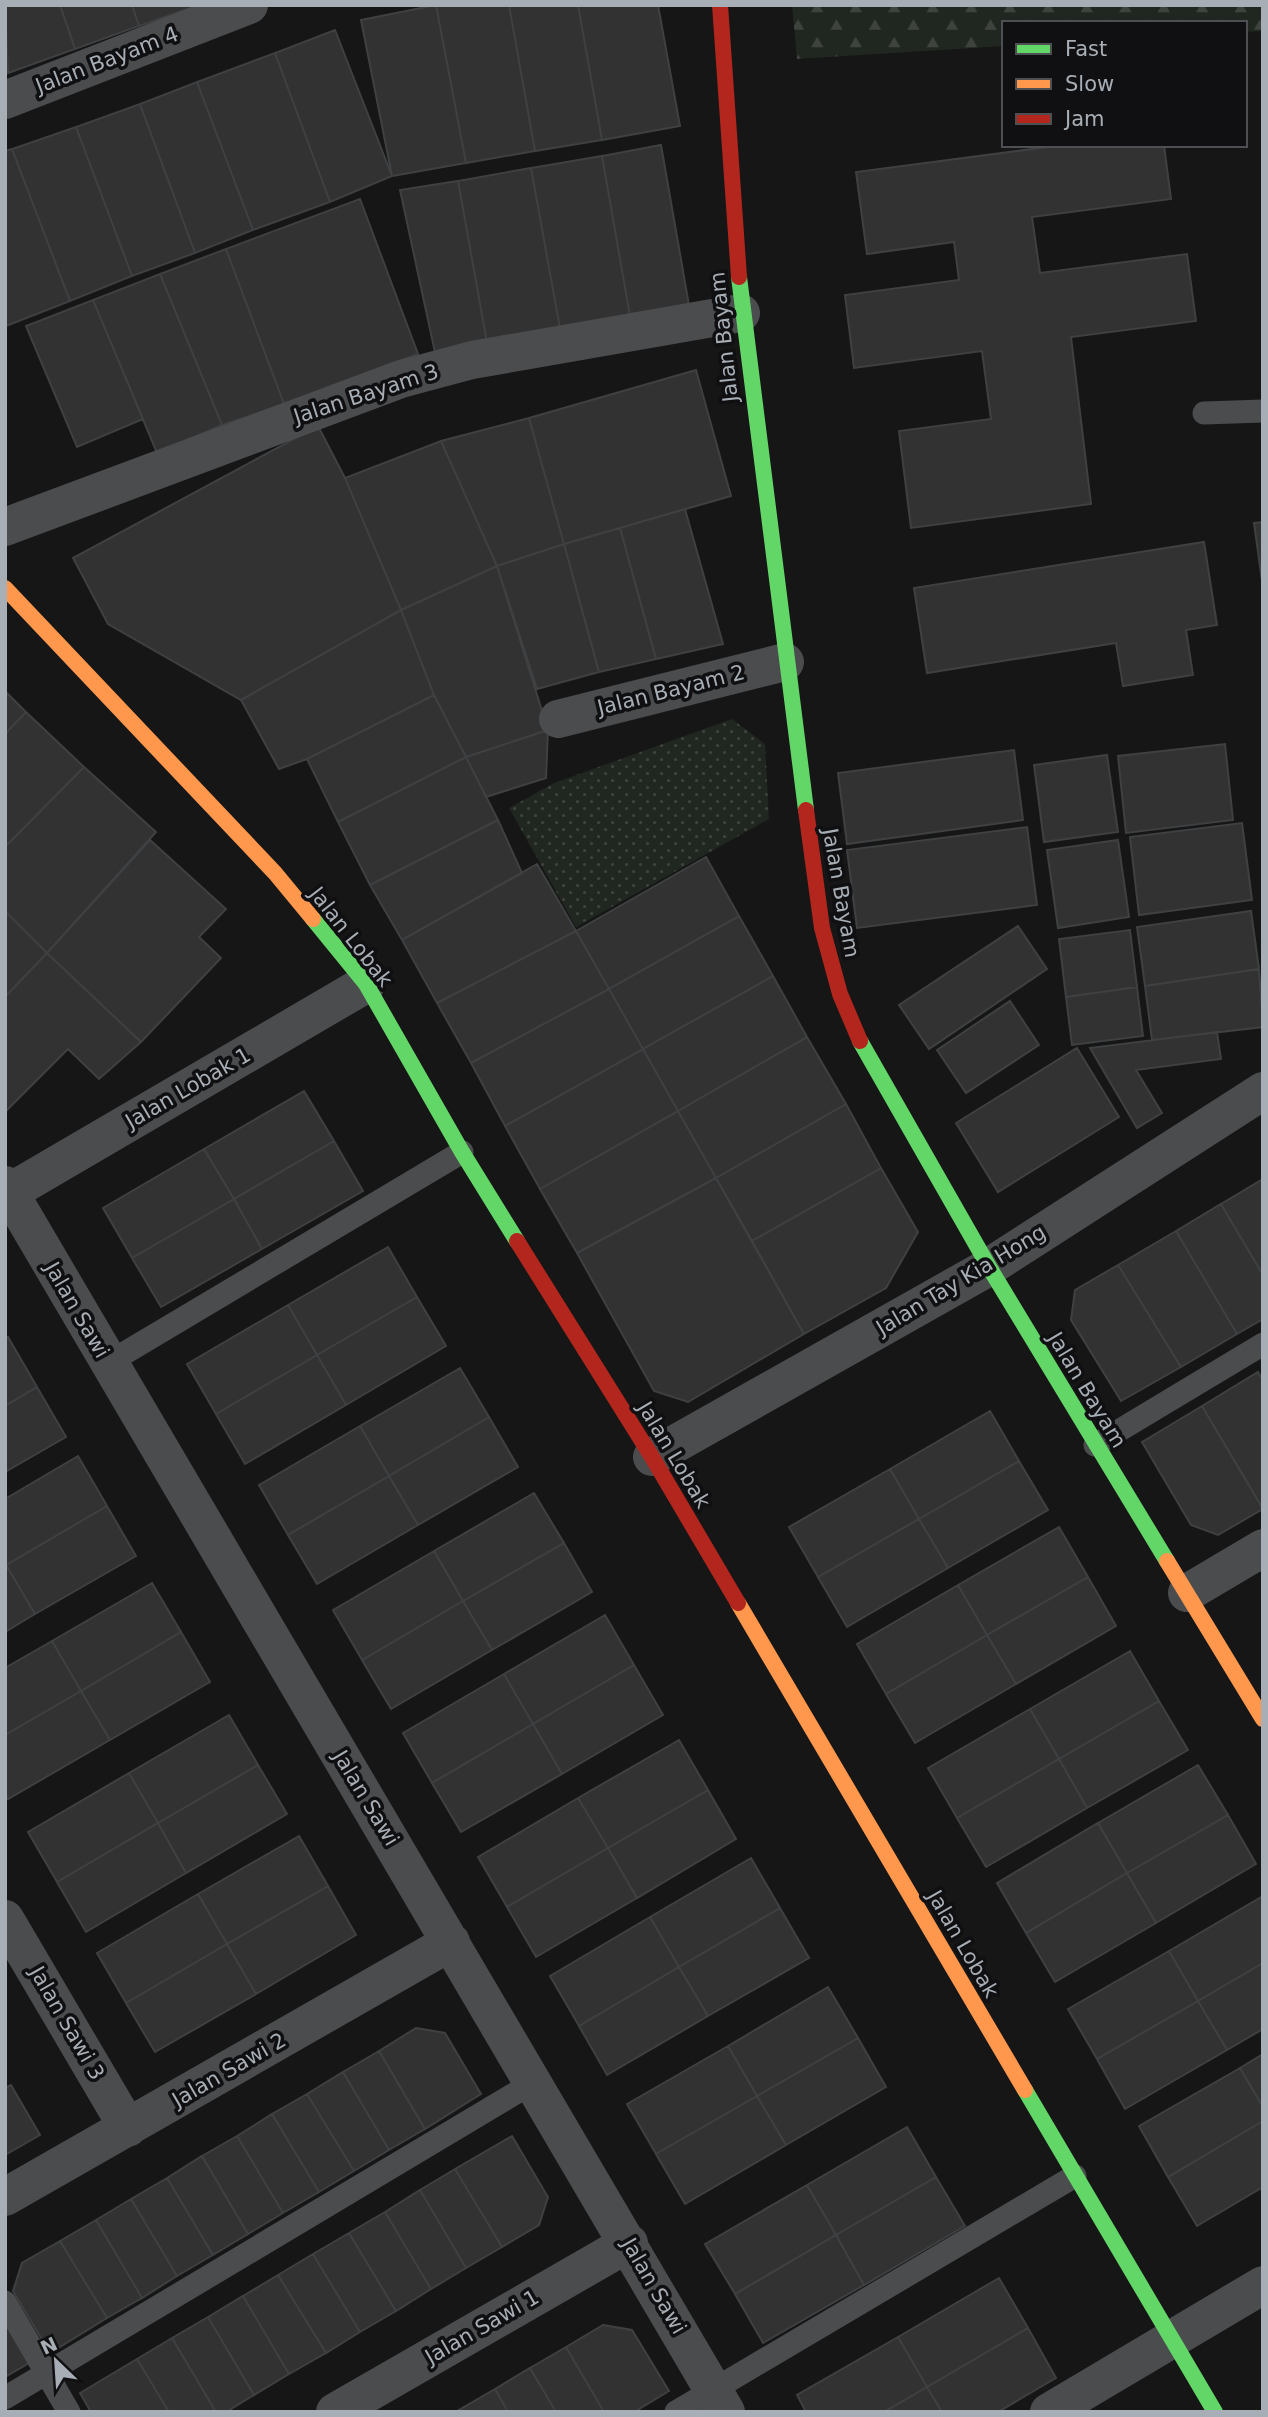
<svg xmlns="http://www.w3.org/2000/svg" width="1268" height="2417" viewBox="0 0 1268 2417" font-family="'DejaVu Sans',sans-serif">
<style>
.grass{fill:url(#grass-dots)}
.forest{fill:url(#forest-firs)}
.building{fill:#323233;stroke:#3e4042;stroke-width:2}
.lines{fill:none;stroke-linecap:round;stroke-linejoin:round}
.lane{stroke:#4a4c4e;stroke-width:23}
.street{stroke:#4a4c4e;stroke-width:38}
.fast{stroke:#63d668;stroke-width:16}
.slow{stroke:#ff974d;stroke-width:16}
.jam{stroke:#b3261e;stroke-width:16}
.labels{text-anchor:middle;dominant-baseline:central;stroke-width:7;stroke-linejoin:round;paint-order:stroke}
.street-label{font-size:21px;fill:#a8aeb5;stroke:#101012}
</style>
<defs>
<pattern id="grass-dots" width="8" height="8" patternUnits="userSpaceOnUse" patternTransform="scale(1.75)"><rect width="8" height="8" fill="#202620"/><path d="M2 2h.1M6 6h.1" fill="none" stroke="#3e433e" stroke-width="1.8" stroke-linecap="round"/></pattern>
<pattern id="forest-firs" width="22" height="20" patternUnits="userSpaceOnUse" patternTransform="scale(1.75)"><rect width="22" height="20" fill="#202620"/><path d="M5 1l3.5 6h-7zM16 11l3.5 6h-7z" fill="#3e433e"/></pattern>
</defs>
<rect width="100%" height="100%" fill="#161616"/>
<path class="grass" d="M732,719L765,744L769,819L576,927L509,808L554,783Z"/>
<path class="forest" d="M792,5H1263V31L1245,32V23H1004V46L797,59Z"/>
<path class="building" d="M5,5H60L75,49L8,73Z
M60,5H132L139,26L75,49Z
M132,5H199L139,26Z
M436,5L466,163L392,176L361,20Z
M436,5H509L535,151L466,163Z
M509,5H578L602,140L535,151Z
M578,5H658L680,126L602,140Z
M335,30L392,176L330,202L275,53Z
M275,53L330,202L253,230L197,82Z
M197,82L253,230L195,253L140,104Z
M140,104L195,253L132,276L76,127Z
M76,127L132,276L70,301L12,149Z
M661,145L690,311L631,322L602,156Z
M1063,145H1164L1171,199L1032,217L1040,273L1187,254L1196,321L1071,337L1091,504L911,528L899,431L991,419L982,351L854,368L845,295L959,280L954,242L867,254L856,172Z
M12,149L70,301L6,326L5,151Z
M602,156L631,322L561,334L531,168Z
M531,168L561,334L488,348L458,181Z
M458,181L488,348L436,357L400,190Z
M360,199L418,354L284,404L226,249Z
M226,249L284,404L222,425L160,274Z
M160,274L222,425L157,453L93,300Z
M93,300L143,419L77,447L26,326Z
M696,370L731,496L564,544L529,418Z
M529,418L564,544L497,566L441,441Z
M318,426L345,478L401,610L241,700L108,624L73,558Z
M441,441L497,566L401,610L345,478Z
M685,509L723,644L656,659L620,528Z
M1263,522V588L1254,523Z
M620,528L656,659L599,672L564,544Z
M1204,542L1217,625L1186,630L1193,675L1123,686L1116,643L927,673L914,588Z
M564,544L599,672L537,689L497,566Z
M497,566L548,730L466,757L434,695L401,610Z
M401,610L434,695L307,759L279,769L241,700Z
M5,691L26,712L5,734Z
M434,695L466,757L338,822L307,759Z
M26,712L84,767L5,847V734Z
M548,730L546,778L486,797L466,757Z
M1225,744L1233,820L1126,833L1118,756Z
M1014,750L1023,820L847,844L838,773Z
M1107,755L1118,832L1044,842L1034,765Z
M466,757L498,820L370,885L338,822Z
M84,767L156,832L47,953L5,911V847Z
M498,820L522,873L402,940L370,885Z
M1242,823L1252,900L1139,915L1130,837Z
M1027,827L1037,905L857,928L847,850Z
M150,840L226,909L199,937L221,958L141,1042L47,953Z
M1118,840L1129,917L1058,928L1047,850Z
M706,857L739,916L609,989L576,931Z
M537,864L576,931L437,1003L402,940Z
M5,911L47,953L5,997Z
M1251,911L1259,969L1145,986L1137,927Z
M739,916L773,976L643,1049L609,989Z
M1018,926L1047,969L929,1049L899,1005Z
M1130,930L1137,987L1066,997L1059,939Z
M576,931L609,989L471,1063L437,1003Z
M47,953L141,1042L99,1079L68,1049L5,1112V997Z
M1259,969L1263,1027L1152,1040L1145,986Z
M773,976L807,1037L678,1111L643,1049Z
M1137,987L1143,1036L1072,1045L1066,997Z
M609,989L643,1049L505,1126L471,1063Z
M1010,1001L1039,1045L966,1093L937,1050Z
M1217,1032L1221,1059L1136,1070L1162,1113L1137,1128L1090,1048Z
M807,1037L846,1104L716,1178L678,1111Z
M1077,1048L1119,1117L998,1192L956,1123Z
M643,1049L678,1111L540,1189L505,1126Z
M304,1091L334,1141L234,1199L204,1149Z
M846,1104L881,1168L752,1241L716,1178Z
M678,1111L716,1178L577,1253L540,1189Z
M334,1141L363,1191L262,1249L234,1199Z
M204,1149L234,1199L132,1258L103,1208Z
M881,1168L918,1232L886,1288L804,1334L752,1241Z
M716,1178L804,1334L688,1402L654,1391L577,1253Z
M1263,1179V1275L1221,1204Z
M234,1199L262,1249L161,1307L132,1258Z
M1221,1204L1263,1275V1319L1237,1334L1176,1231Z
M1176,1231L1237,1334L1181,1367L1118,1265Z
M388,1247L417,1297L317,1355L288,1305Z
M1118,1265L1181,1367L1121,1401L1071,1320L1075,1290Z
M417,1297L446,1346L346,1405L317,1355Z
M288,1305L317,1355L216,1414L187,1364Z
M8,1337L37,1387L5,1406V1338Z
M317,1355L346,1405L245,1464L216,1414Z
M460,1368L489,1417L389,1476L360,1426Z
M1258,1372L1263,1381V1509L1202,1406Z
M37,1387L66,1437L5,1472V1406Z
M1202,1406L1263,1509L1218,1535L1191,1525L1142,1442Z
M990,1411L1019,1461L919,1519L890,1469Z
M489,1417L518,1467L418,1525L389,1476Z
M360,1426L389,1476L288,1535L259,1485Z
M78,1456L107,1506L6,1565L5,1499Z
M1019,1461L1048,1510L948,1568L919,1519Z
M890,1469L919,1519L818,1577L789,1527Z
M389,1476L418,1525L317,1584L288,1535Z
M534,1493L564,1543L463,1601L434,1551Z
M107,1506L136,1556L35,1614L6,1565Z
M919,1519L948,1568L847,1627L818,1577Z
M1059,1527L1088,1577L987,1635L958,1585Z
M564,1543L592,1592L492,1650L463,1601Z
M434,1551L463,1601L362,1660L333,1610Z
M6,1565L35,1614L5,1632V1566Z
M1088,1577L1116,1626L1016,1684L987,1635Z
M152,1583L181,1632L81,1691L52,1641Z
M958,1585L987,1635L886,1694L857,1644Z
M463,1601L492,1650L391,1709L362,1660Z
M605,1615L634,1665L533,1724L504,1674Z
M181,1632L210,1682L110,1740L81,1691Z
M987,1635L1016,1684L915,1743L886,1694Z
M52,1641L81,1691L5,1735V1668Z
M1130,1651L1159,1701L1059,1759L1030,1709Z
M634,1665L663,1715L562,1774L533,1724Z
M504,1674L533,1724L432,1783L403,1733Z
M81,1691L110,1740L8,1799L5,1793V1735Z
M1159,1701L1188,1750L1087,1808L1059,1759Z
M1030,1709L1059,1759L957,1818L928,1768Z
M229,1715L258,1765L158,1823L129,1773Z
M533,1724L562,1774L461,1832L432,1783Z
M679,1740L708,1790L608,1848L578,1798Z
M1059,1759L1087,1808L986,1867L957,1818Z
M258,1765L287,1814L186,1873L158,1823Z
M1198,1765L1228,1815L1127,1873L1098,1823Z
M129,1773L158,1823L57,1882L28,1832Z
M708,1790L736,1839L637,1898L608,1848Z
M578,1798L608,1848L507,1907L478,1857Z
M1228,1815L1256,1864L1156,1923L1127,1873Z
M158,1823L186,1873L86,1932L57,1882Z
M1098,1823L1127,1873L1026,1933L997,1883Z
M299,1836L328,1886L227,1944L198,1894Z
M608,1848L637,1898L536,1957L507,1907Z
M751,1858L780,1908L679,1967L650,1917Z
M1127,1873L1156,1923L1055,1982L1026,1933Z
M328,1886L356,1935L256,1994L227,1944Z
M198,1894L227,1944L126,2003L97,1953Z
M1263,1896V1963L1198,2001L1169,1951Z
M780,1908L809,1958L708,2016L679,1967Z
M650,1917L679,1967L579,2026L550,1976Z
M227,1944L256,1994L155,2052L126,2003Z
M1169,1951L1198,2001L1097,2059L1068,2009Z
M1263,1963V2029L1227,2050L1198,2001Z
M679,1967L708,2016L607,2075L579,2026Z
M828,1987L858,2038L757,2096L728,2046Z
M1198,2001L1227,2050L1125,2109L1097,2059Z
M416,2028L445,2033L481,2094L425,2129L379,2051Z
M858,2038L886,2087L786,2145L757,2096Z
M728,2046L757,2096L656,2154L627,2104Z
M379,2051L425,2129L389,2150L343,2072Z
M1263,2054V2107L1240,2068Z
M1240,2068L1263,2107V2121L1168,2177L1139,2126Z
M343,2072L389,2150L354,2171L307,2094Z
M11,2085L40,2135L5,2155V2088Z
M307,2094L354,2171L319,2192L272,2114Z
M757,2096L786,2145L685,2204L656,2154Z
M272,2114L319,2192L283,2213L237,2136Z
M1263,2121V2187L1197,2226L1168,2177Z
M907,2127L936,2177L836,2235L807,2185Z
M237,2136L283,2213L248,2234L202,2156Z
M512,2136L548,2197L539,2225L502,2247L455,2169Z
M202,2156L248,2234L213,2255L167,2178Z
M455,2169L502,2247L466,2268L420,2190Z
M936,2177L965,2226L864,2285L836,2235Z
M167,2178L213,2255L177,2276L131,2199Z
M807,2185L836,2235L735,2294L705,2244Z
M420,2190L466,2268L431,2289L385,2212Z
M131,2199L177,2276L142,2298L96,2220Z
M385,2212L431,2289L396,2311L349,2233Z
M96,2220L142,2298L107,2318L60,2241Z
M349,2233L396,2311L360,2332L313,2254Z
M836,2235L864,2285L763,2343L735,2294Z
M60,2241L107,2318L50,2353L13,2291L22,2263Z
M313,2254L360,2332L326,2353L278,2275Z
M278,2275L326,2353L289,2374L243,2296Z
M999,2278L1028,2328L927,2387L898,2337Z
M243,2296L289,2374L254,2395L208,2317Z
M208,2317L254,2395L226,2412H216L172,2338Z
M5,2318L31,2362L5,2377Z
M603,2325L632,2330L669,2391L634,2412H604L566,2347Z
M1028,2328L1056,2378L998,2412H942L927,2387Z
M898,2337L927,2387L884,2412H806L797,2395Z
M172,2338L216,2412H169L137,2359Z
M566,2347L604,2412H556L530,2368Z
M137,2359L169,2412H91L80,2393Z
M530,2368L556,2412H508L495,2389Z
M927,2387L942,2412H884Z
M495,2389L508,2412H460L459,2410Z"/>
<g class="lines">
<path class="lane" d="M1204,413L1263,411
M108,1363L462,1152
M1095,1445L1263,1344
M5,2302L69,2412
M5,2398L534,2082
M676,2412L1075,2176"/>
<path class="street" d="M5,100L249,5
M5,527L401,379L472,360L741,313
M558,719L785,662
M5,1185L726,2412
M10,1192L366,984
M652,1457L989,1267L1263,1091
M1187,1593L1263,1548
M5,1919L128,2128
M5,2197L451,1942
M335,2412L629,2243
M1049,2412L1263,2285"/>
<path class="fast" d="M739,277L806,810
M313,919L366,984L462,1152L517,1241
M860,1041L989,1267L1167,1561
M1025,2090L1215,2412"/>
<path class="slow" d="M5,588L275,873L313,919
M1167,1561L1263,1719
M738,1603L1025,2090"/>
<path class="jam" d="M720,5L739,277
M806,810L822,928L840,994L860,1041
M517,1241L652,1457L738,1603"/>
</g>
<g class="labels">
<g class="street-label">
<text transform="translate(107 60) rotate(-21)">Jalan Bayam 4</text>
<text transform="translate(724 337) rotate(-96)">Jalan Bayam</text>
<text transform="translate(366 394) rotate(-18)">Jalan Bayam 3</text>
<text transform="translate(671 690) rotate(-14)">Jalan Bayam 2</text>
<text transform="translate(841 893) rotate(80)">Jalan Bayam</text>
<text transform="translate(351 937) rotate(52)">Jalan Lobak</text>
<text transform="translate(188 1088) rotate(-30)">Jalan Lobak 1</text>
<text transform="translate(961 1280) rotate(-31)">Jalan Tay Kia Hong</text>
<text transform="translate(77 1310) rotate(60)">Jalan Sawi</text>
<text transform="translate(1087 1390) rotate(59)">Jalan Bayam</text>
<text transform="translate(674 1455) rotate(59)">Jalan Lobak</text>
<text transform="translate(366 1798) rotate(59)">Jalan Sawi</text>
<text transform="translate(963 1944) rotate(60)">Jalan Lobak</text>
<text transform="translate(67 2023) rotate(60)">Jalan Sawi 3</text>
<text transform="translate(229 2070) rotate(-30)">Jalan Sawi 2</text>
<text transform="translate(654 2286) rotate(60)">Jalan Sawi</text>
<text transform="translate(482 2327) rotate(-30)">Jalan Sawi 1</text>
</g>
</g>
<rect width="1268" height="2417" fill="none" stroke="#a8aeb5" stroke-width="14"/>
<rect x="1002" y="21" width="245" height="126" fill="#101012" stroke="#4d4f53" stroke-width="2"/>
<rect x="1016" y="44" width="35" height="10" fill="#63d668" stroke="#4d4f53" stroke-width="2"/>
<text x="1065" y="56" font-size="21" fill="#a8aeb5">Fast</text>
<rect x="1016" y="79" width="35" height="10" fill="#ff974d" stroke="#4d4f53" stroke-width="2"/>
<text x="1065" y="91" font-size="21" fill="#a8aeb5">Slow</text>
<rect x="1016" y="114" width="35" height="10" fill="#b3261e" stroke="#4d4f53" stroke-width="2"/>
<text x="1065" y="126" font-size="21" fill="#a8aeb5">Jam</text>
<g transform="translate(56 2361) rotate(335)" stroke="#101012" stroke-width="5" paint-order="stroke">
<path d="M0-5L12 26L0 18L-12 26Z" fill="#a8aeb5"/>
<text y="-10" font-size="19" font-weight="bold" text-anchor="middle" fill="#a8aeb5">N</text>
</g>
</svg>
